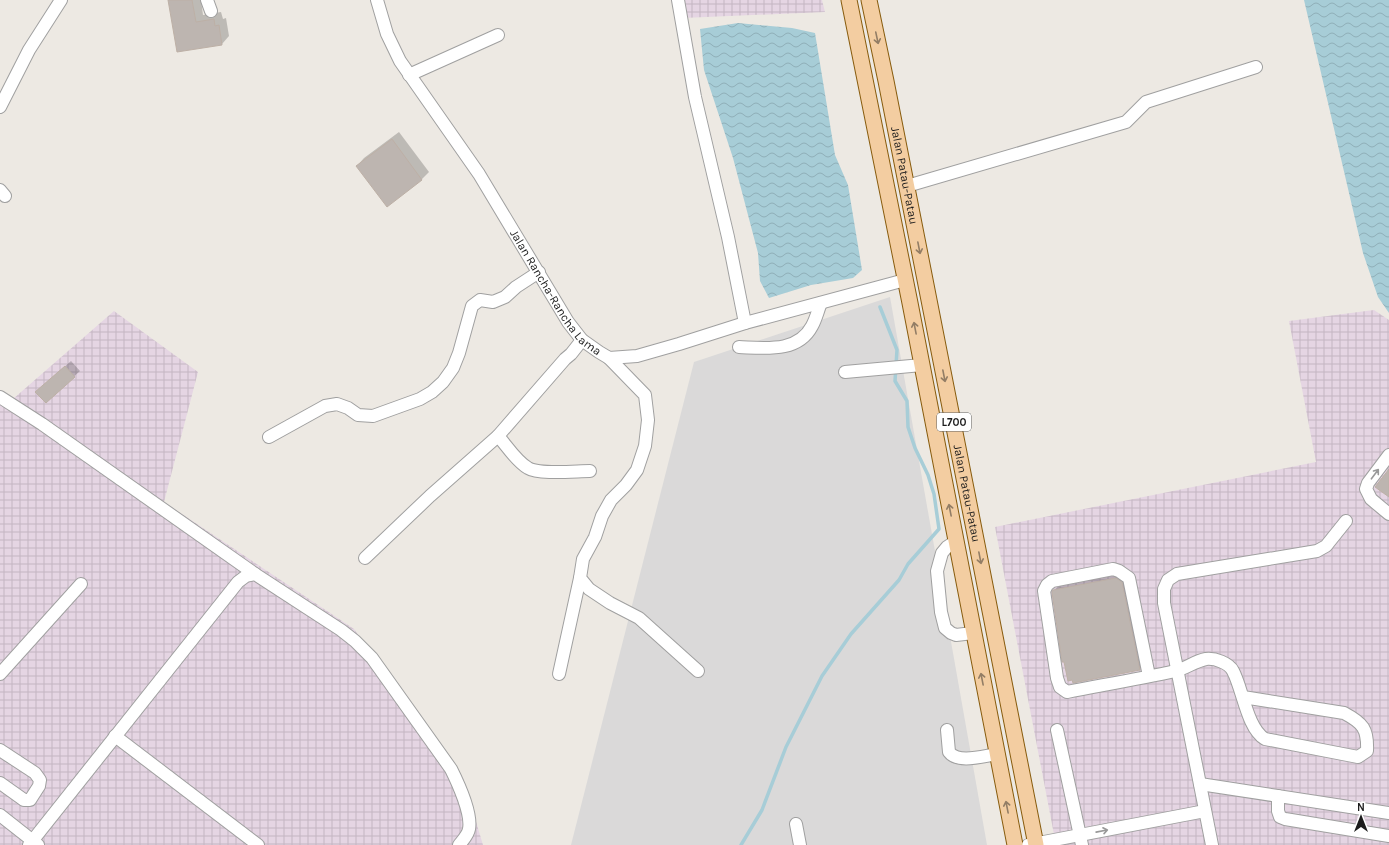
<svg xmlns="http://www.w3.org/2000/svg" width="1389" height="845" viewBox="0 0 1389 845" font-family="Karla,sans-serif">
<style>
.residential{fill:#dad9d9}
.industrial{fill:url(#industrial-grid)}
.water{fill:url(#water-waves)}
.shadow{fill:#0003}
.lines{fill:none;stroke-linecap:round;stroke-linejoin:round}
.stream{stroke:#a7cdd7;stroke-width:3.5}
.building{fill:#bdb5b0;stroke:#bdb0a6}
.minor-casing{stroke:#a0a0a0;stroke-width:14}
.major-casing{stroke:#875b0d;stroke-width:17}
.minor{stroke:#fff;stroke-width:12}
.major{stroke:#f3cda1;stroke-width:15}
.oneway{stroke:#927d65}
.oneway2{stroke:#999}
.labels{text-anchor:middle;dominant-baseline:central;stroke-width:4;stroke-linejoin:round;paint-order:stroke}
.shield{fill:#fff;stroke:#606060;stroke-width:1}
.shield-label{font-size:11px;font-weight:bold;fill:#1c1c1c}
.street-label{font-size:12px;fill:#1c1c1c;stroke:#fff}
</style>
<defs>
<pattern id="industrial-grid" width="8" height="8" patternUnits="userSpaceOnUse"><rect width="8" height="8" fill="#e5d5e3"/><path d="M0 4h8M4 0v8" fill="none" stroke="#c4b6c2"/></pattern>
<pattern id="water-waves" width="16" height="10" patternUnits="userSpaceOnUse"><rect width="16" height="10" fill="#a7cdd7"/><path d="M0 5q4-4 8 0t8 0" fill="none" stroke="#8fafb8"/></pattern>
</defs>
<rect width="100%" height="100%" fill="#ede9e3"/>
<path class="residential" d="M890,297L987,845H571L694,362Z"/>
<path class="industrial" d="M680,0H822L825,12L683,18Z
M1374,310L1389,320V845H1056L995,527L1316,462L1289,321Z
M114,311L198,372L164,502L354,629L463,778L483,845H0V391L13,399Z"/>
<path class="water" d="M1304,0H1389V313L1378,297L1363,253Z
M738,23L792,28L815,33L835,155L848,185L862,270L853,278L811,285L769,298L760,281L758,253L733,158L704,70L700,29Z"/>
<path class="shadow" d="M169,0H201L203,15L221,12L223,19L226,18L229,36L222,44Z
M399,132L429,172L422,179L387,205L357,166L364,158Z
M71,361L80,371L46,402L42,387Z
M1123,571L1147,662L1139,669L1054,591L1061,583Z"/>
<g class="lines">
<path class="stream" d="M741,845L762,810L786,747L822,676L851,634L899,580L908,564L939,529L934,494L928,475L915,448L908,427L907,401L895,381L897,350L880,307"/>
</g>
<path class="building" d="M168,0H192L196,22L214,19L215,26L219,25L222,45L177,52Z
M392,139L422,180L387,207L356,166Z
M65,366L75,377L46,403L35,392Z
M1389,469V497L1375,487Z
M1116,578L1122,582L1140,670L1073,683L1072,680L1068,681L1064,662H1062L1052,592L1053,590Z"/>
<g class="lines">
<g class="minor-casing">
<g id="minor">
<path d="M207,0L211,11"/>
<path id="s1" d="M377,0L387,34L400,61L479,174L568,322L582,340L599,352L609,358L637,356L679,344L745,323L905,280"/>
<path d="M678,0L695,97L728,237L745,323"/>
<path d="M409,75L498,35"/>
<path d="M0,107L29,50L61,0"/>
<path d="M907,186L1126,122L1146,102L1256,67"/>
<path d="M0,190L5,196"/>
<path d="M739,347C765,348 798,353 812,326C816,319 818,310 821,303"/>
<path d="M609,358L645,395L648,420L645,446L637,470L626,485L611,500L602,516L595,537L583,559L580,578L589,589L610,603L639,618L698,671"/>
<path d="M845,372L922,365"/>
<path d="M0,397L42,424L255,574"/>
<path d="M498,436C507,446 516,461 528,468C539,475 576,471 590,471"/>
<path d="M269,437L325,406L337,404L348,408L358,415L373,416L420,399L432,392L443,382L453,368L459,353L472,306L480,300L493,302L505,297L516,287L539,272"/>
<path d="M1389,455L1368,483L1366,489L1371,499L1389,514"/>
<path d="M956,541L947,547L942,553L937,571L941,612L945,628L951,633L956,635L973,633"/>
<path d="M365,558L430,496L498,436L565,359L571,354L582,340"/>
<path d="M0,674L81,584"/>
<path d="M559,674L580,578"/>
<path d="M1149,676L1129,578L1119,571L1113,569L1052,581L1047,585L1044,591L1057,678L1060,687L1067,692C1103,685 1139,679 1175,671C1185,669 1195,661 1206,659C1215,658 1229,663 1233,671C1243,690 1247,728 1265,739L1358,757L1367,751C1368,729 1363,723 1344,713L1243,697"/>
<path d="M947,730L949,752C958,764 983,756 997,754"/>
<path d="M1057,730L1082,845"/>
<path d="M115,736L258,845"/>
<path d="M0,750L35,773L40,780L39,786L30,800H24L0,783"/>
<path d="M1200,784L1389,813"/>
<path d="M1278,796V811L1280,817L1285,819L1389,836"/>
<path d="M0,815L38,845"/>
<path d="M796,824L800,845"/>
<path d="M29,845L238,582L246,576L255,574L341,630L355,641L372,658L451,769C458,783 472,814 469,829C468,835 463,840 459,845"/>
<path d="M1028,845L1205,811"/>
<path d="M1212,845L1164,603V589L1168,580L1177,574L1317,551L1326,546L1346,521"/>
</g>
</g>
<g class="major-casing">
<g id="major">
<path d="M849,0L910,303L1015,845"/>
<path id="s2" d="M869,0L886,81L1036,845"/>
</g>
</g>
<use href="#minor" class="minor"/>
<use href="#major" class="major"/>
</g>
<defs><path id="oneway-shaft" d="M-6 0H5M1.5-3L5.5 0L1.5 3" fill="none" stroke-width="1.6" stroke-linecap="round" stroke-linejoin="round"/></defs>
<g class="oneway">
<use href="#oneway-shaft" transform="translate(877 38) rotate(78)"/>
<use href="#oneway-shaft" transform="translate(919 248) rotate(79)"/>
<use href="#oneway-shaft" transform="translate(915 328) rotate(-101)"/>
<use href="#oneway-shaft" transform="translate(944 376) rotate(79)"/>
<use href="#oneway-shaft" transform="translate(950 510) rotate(-101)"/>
<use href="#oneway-shaft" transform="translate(980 558) rotate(79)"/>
<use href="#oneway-shaft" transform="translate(982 679) rotate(-101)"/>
<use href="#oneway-shaft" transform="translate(1007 807) rotate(-101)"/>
</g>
<g class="oneway2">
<use href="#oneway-shaft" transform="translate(1375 474) rotate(-53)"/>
<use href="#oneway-shaft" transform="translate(1102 831) rotate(-11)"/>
</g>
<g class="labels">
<rect class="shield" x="937" y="413" width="34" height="18" rx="3"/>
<g class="shield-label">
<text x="954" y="422">L700</text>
</g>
<g class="street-label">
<text stroke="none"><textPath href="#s2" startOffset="179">Jalan Patau-Patau</textPath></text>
<text stroke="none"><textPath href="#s1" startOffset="345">Jalan Rancha-Rancha Lama</textPath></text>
<text stroke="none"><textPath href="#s2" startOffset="503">Jalan Patau-Patau</textPath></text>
</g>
</g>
<g transform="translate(1361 817)" stroke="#ffffff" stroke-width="3" paint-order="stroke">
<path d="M0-3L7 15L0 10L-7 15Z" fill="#1c1c1c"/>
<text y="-6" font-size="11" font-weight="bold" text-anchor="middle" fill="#1c1c1c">N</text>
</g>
</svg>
